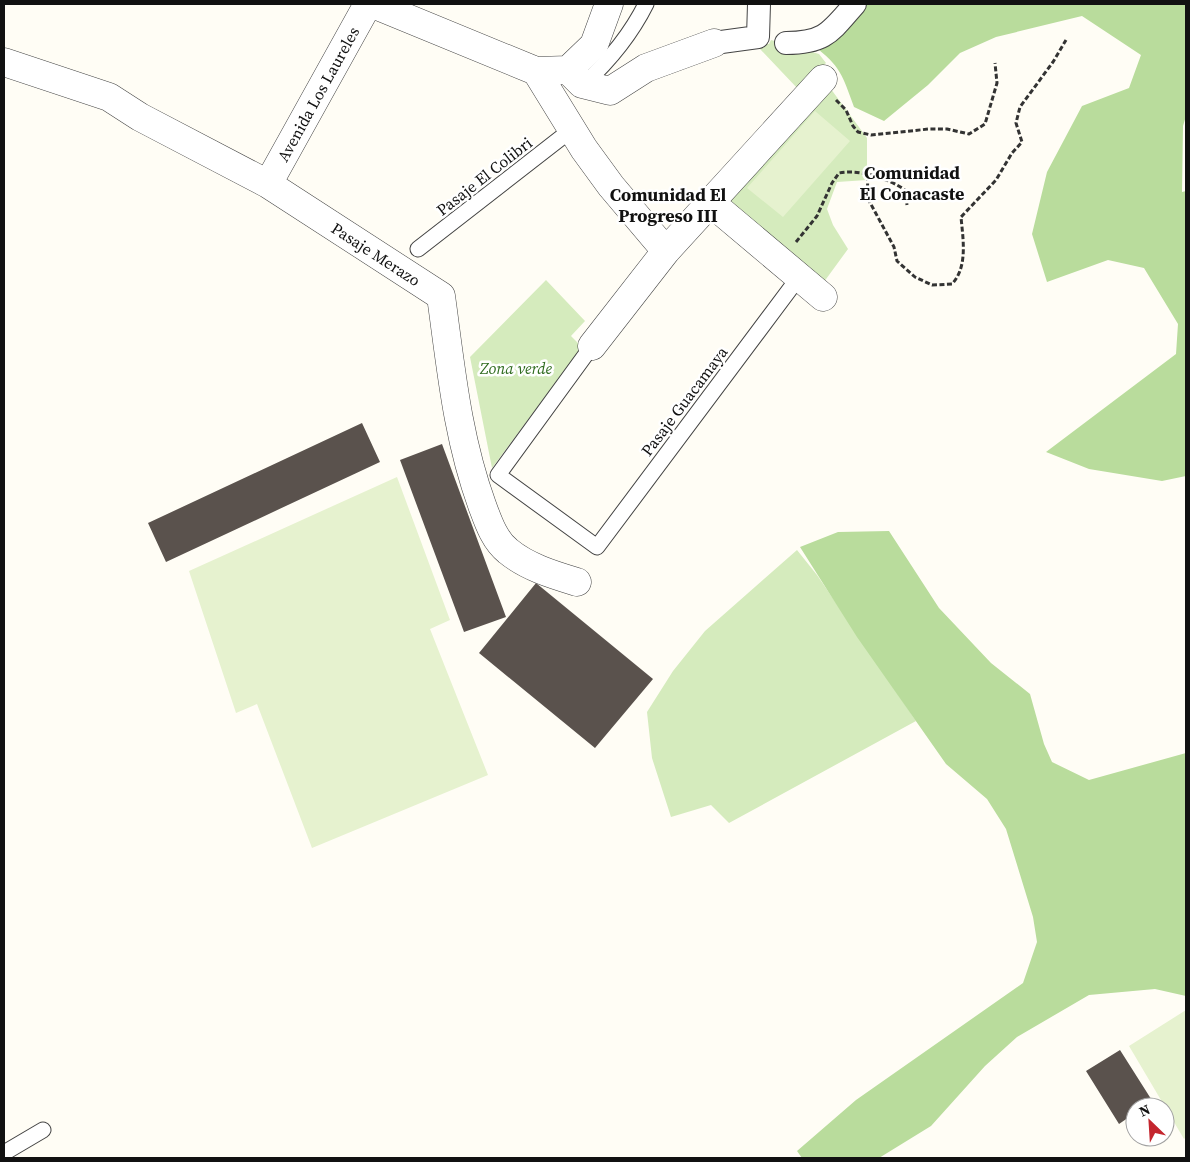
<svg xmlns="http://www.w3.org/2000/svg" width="1190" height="1162" viewBox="0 0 1190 1162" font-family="'Source Serif 4',serif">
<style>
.green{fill:#d5ebbd}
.forest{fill:#b9dc9c}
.pitch{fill:#e6f2cf}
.building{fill:#5a524d}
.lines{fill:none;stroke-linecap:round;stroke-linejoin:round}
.service-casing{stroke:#444;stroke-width:17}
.pedestrian-casing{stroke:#444;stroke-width:24}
.minor-casing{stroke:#444;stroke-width:29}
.path{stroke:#333;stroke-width:3;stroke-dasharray:5 2.5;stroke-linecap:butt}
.service{stroke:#fff;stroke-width:15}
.pedestrian{stroke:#fff;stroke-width:22}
.minor{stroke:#fff;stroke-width:28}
.labels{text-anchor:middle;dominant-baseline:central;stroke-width:5;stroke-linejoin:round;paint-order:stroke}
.street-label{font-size:16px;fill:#111;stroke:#fff}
.park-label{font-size:16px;font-style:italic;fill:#2f6b1f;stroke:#fff}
.neighbourhood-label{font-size:18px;font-weight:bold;fill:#111;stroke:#fff}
</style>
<rect width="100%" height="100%" fill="#fffdf5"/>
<path class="green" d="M771,40L819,54L826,63L798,89L760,49L765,44H769Z
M825,81L867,138V180L837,182L827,209L833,225L848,249L821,286L726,204Z
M546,280L585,321L571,336L582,347L492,468L470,357Z
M797,550L817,575L916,721L729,823L711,805L671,817L652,758L647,712L673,671L705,631Z"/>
<path class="forest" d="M865,4H1186V116L1183,126L1182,192L1186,191V476L1162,481L1089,469L1046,452L1176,354L1178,324L1144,268L1108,260L1047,282L1032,234L1047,172L1082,106L1129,88L1141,55L1082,16L996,37L960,53L928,85L884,121L854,107C842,74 841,67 813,45Z
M889,531L939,608L991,663L1030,694L1044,744L1052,762L1089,780L1186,753V996L1155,989L1089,995L1017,1037L985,1066L931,1126L879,1158H802L797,1151L856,1100L1023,983L1037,942L1033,917L1006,829L987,799L946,764L857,637L800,547L838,532Z"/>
<path class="pitch" d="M815,111L850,141L783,217L747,188Z
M397,477L450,620L430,629L488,775L312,848L257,704L236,713L189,571Z
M1186,1010V1137L1184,1139L1129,1046Z"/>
<path class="building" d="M362,423L380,462L166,562L148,523Z
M442,444L506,617L464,632L400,460Z
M536,583L653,679L595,748L479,653Z
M1120,1050L1153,1102L1145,1107H1135V1113L1119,1124L1086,1071Z"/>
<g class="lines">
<g class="service-casing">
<path id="service" d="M584,84C610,60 630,36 646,4
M418,249L571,130
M592,346L498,475L597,547L799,277
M4,1153L43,1130"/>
</g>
<g class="pedestrian-casing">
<path id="pedestrian" d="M714,43L758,37L759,4
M786,43C826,43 831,31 855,4"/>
</g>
<g class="minor-casing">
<path id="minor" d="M373,4L536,71L568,70L594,45L609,4
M4,62L109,97L140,117L268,184L441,296C451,368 457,436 482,505C488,521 494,540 508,551C527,567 554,575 577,582
M568,70L582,84L610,91L646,68L714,43
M536,71L584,149L611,186L666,251
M268,184L368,4
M710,202L823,297
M592,346L666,251L823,79"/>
</g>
<path class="path" d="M836,100L846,110L853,126L858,132L871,135L929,129H947L969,134L985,124L997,83L995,63
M868,176L867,197L894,247L897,261L915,277L932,285L952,284C968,267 963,239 961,217L996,180L1012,153L1022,142L1016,123L1020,107L1053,62L1066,40
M796,242L817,216L832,183L839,173C859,169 888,178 905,190L907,205"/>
<use href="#service" class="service"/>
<use href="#pedestrian" class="pedestrian"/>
<use href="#minor" class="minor"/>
</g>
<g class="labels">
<g class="street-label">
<text transform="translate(318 94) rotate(-61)">Avenida Los Laureles</text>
<text transform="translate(484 176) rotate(-38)">Pasaje El Colibri</text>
<text transform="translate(376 254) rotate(33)">Pasaje Merazo</text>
<text transform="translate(684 401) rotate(-53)">Pasaje Guacamaya</text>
</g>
<g class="park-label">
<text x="516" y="368">Zona verde</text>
</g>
<g class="neighbourhood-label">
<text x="912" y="172">Comunidad<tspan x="912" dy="21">El Conacaste</tspan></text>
<text x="668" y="194">Comunidad El<tspan x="668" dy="21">Progreso III</tspan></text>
</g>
</g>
<rect width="1190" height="1162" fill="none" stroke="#111111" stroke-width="10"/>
<g transform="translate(1150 1122) rotate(335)"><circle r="24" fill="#ffffff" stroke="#a0a0a0"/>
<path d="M0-4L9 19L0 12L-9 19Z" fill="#c4262e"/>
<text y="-8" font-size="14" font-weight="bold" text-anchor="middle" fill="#111111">N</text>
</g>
</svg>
